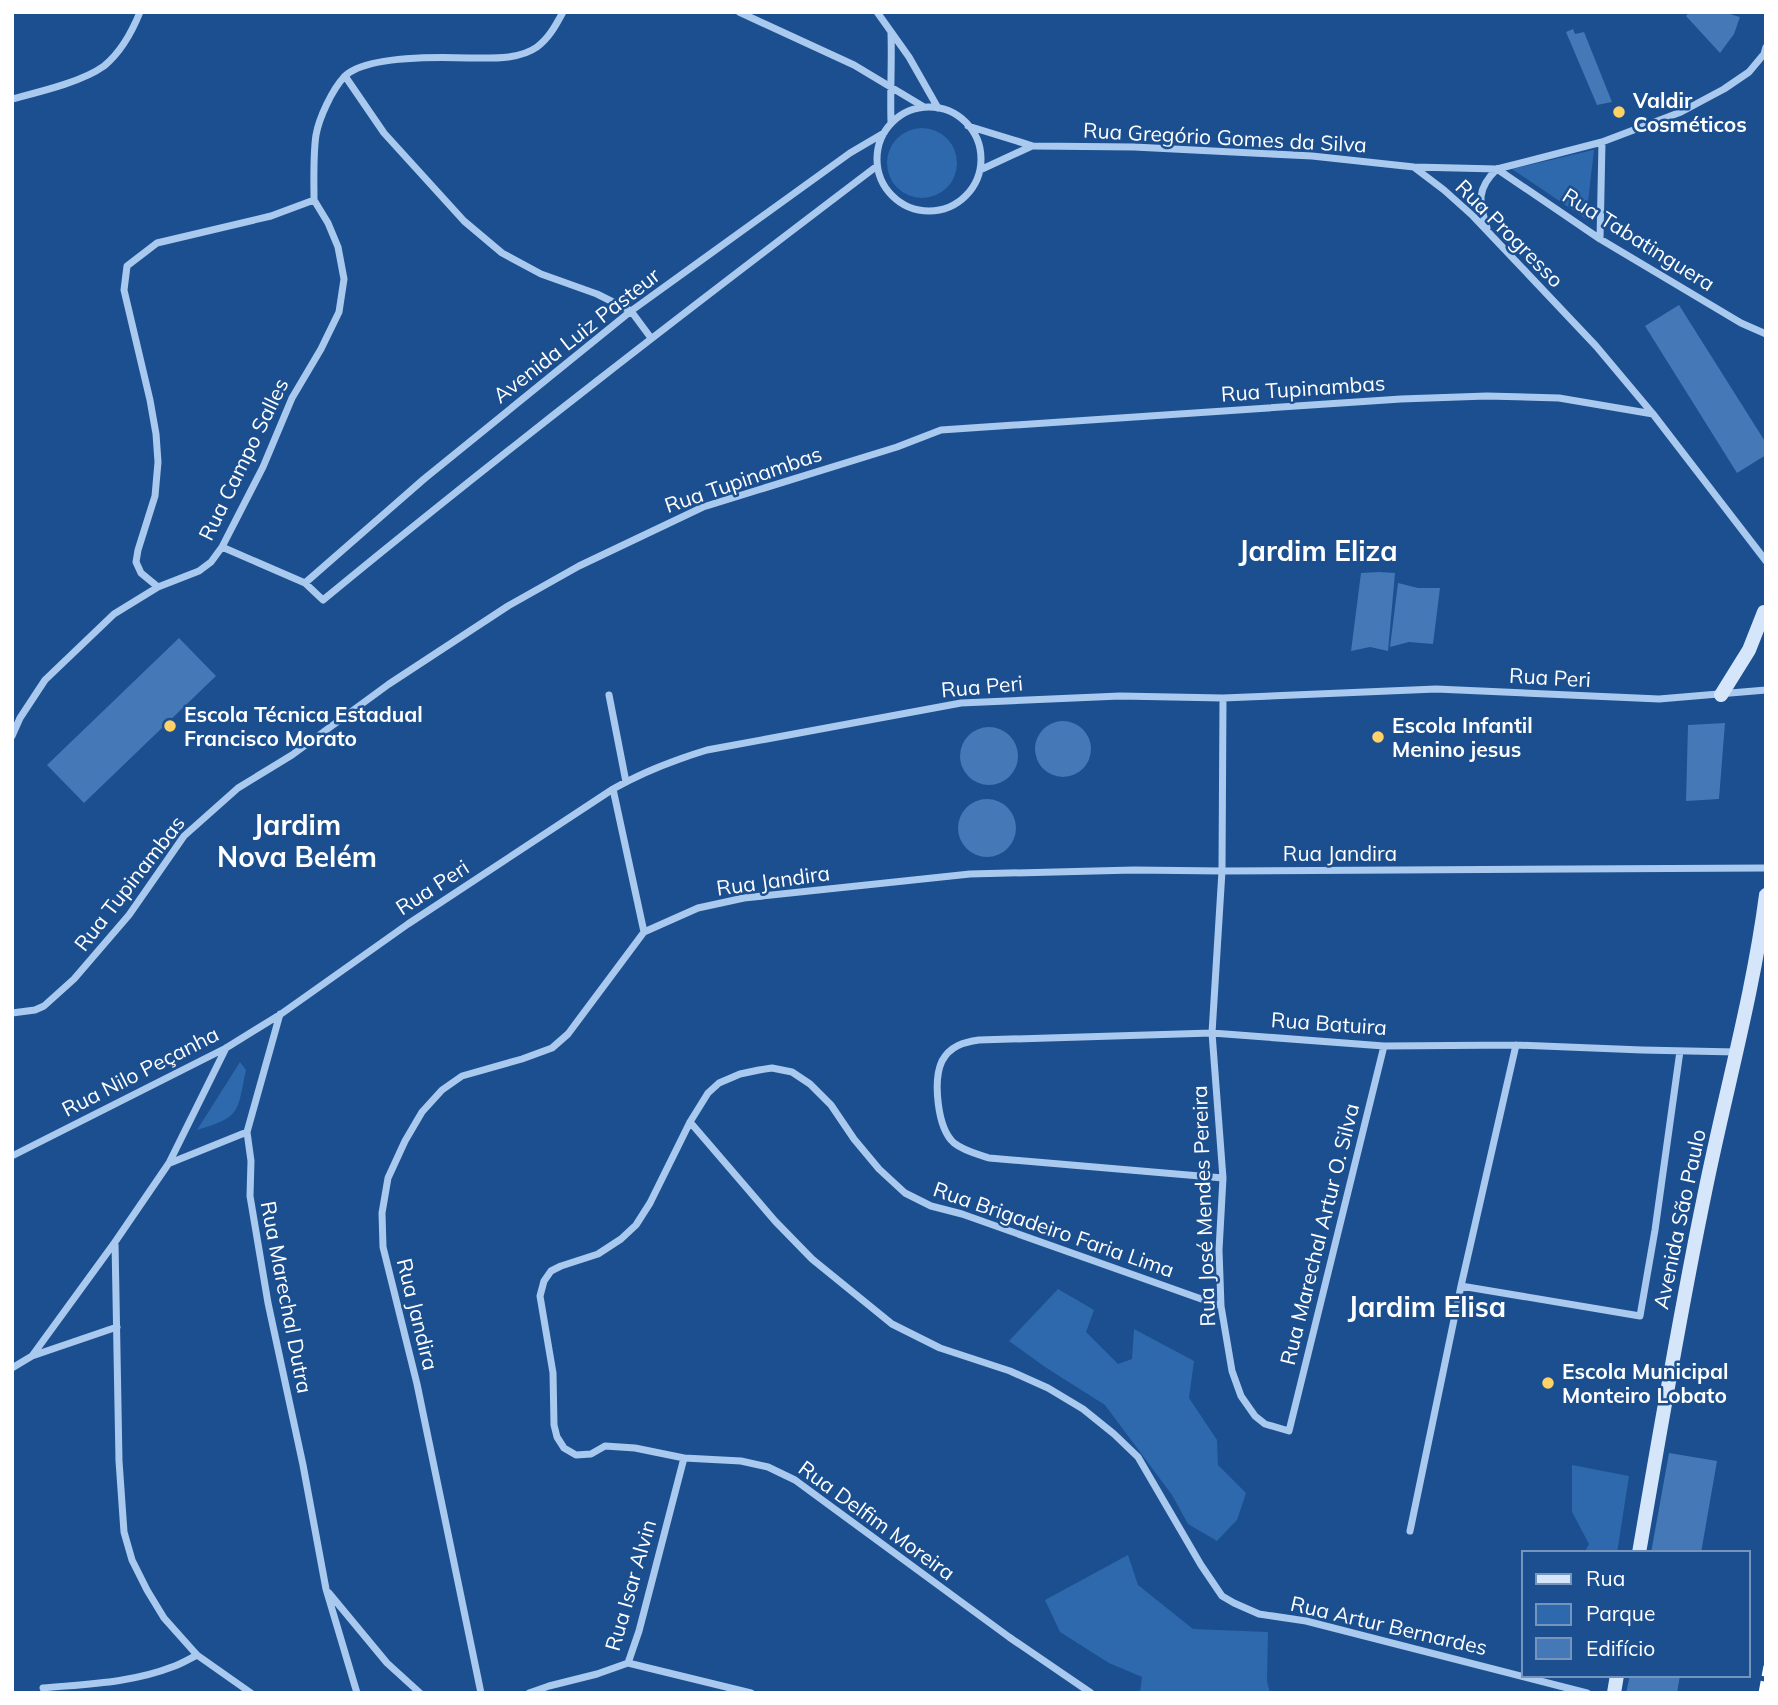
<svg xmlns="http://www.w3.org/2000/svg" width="1778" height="1705" viewBox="0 0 1778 1705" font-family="Mulish,sans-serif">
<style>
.green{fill:#2e69ad}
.building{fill:#4478b7}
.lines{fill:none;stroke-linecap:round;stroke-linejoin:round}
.minor{stroke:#a9c9ee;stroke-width:7}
.secondary{stroke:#d6e6fa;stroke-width:14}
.rail{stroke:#fff;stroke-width:5;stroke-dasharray:12 5;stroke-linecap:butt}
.poi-dot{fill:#ffd166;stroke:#1b4f8f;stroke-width:2.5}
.labels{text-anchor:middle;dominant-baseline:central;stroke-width:5;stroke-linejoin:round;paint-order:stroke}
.poi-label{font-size:21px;font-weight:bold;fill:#fff;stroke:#1b4f8f;text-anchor:start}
.street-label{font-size:21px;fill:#fff;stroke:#1b4f8f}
.district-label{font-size:28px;font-weight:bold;fill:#fff;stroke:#1b4f8f}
</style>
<rect width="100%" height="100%" fill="#1b4f8f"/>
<path class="green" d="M887 163a35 35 0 1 1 70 0a35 35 0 1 1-70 0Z
M1594,150L1586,219L1512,169L1593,150Z
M240,1062L246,1070C237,1113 241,1117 197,1130Z
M1058,1289L1094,1310L1086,1332L1118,1364L1132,1359L1134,1329L1194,1361L1189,1398L1217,1440L1218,1465L1246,1493L1237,1520L1217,1541L1188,1524L1172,1495L1105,1405L1045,1367L1009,1341Z
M1572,1465L1629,1476L1617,1553H1584L1589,1544L1572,1512Z
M1128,1555L1138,1585L1193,1629L1268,1632L1267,1681L1270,1693H1140L1142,1677L1109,1663L1060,1632L1045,1600Z"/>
<path class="building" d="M1689,12H1723L1740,17L1734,34L1720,53L1686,16Z
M1573,29L1575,34L1584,32L1612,102L1597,105L1566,32Z
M1679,305L1766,443V455L1737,473L1645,326Z
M1379,572L1395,573L1388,651L1370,647L1351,651L1361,573Z
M1398,583L1418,588H1440L1433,644L1409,642L1390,647Z
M179,638L216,676L84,803L47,765Z
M1035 749a28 28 0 1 1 56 0a28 28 0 1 1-56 0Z
M1725,723L1719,799L1686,801L1688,725Z
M960 756a29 29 0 1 1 58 0a29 29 0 1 1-58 0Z
M958 828a29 29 0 1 1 58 0a29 29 0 1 1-58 0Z
M1669,1453L1717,1461L1701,1553H1651Z
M1630,1675H1680L1677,1693H1626Z"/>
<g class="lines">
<path class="minor" d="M739,12L854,65L924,107
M877,12L909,57L938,108
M891,33C892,62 890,92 891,122
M345,76L384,133L464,221L502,253L541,274L597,294L631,311L651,338
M12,99C39,92 82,82 104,66C121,52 132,32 140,12
M877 159a52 52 0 1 1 104 0a52 52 0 1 1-104 0Z
M968,126L1033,146L1134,147L1312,156L1414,167L1497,169L1602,142L1681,112L1724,89L1749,72L1764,54L1766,47
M1415,168L1444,190L1473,216L1596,346L1653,414L1766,561
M1497,169L1600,239L1741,323L1766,334
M980,170L1032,146
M314,200C314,180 313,155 316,135C319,118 332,90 344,77C365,55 440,57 469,58C491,58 519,60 537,47C549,38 556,25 563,12
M1487,228C1479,202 1476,189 1497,169
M1600,239L1602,142
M222,547L305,583L323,600C504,451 690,308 877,166
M305,583L424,479L631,311L850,153L884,133
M158,587L141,573L136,562L138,550L155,496L158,462L156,434L150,400L124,290L127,266L157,243L271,216L314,200
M609,695L626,782
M1223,698L1222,871L1212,1033L1223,1178L1219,1250L1221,1306L1232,1371L1241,1396L1255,1416L1265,1424L1289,1431L1384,1046
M12,736L20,718L45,680L114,614L158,587L199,571L211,562L222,547L263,467L292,398L321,349L339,312L344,279L338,247L328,223L314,200
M613,789L644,932
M12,1013L35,1010L44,1006L74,979L129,915L184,836L238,788L292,755L389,684L508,606L579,566L703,507L897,447L941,430L1401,399L1487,396L1559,398L1653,414
M280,1014L247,1132L251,1161L250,1196L268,1303L303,1465L326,1589L357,1693
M690,1122L775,1221L812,1259L892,1324L940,1348L1010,1371L1048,1388L1083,1409L1114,1434L1138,1457L1201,1565L1222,1596L1234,1603L1259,1614L1306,1621L1587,1693
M12,1156L226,1048L281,1014L408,924L613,789C643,772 674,760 707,750L961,703L1120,696L1223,698L1436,689L1659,699L1766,690
M170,1163L247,1132
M1223,1178L989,1158C977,1154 964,1151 954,1143C937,1128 933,1080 942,1061C950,1046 964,1042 979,1040L1212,1033L1384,1046L1516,1045L1642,1050L1736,1052
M115,1242L119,1461L124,1532L132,1560L147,1590L164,1618L197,1655L251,1693
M1461,1286L1640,1316L1655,1230L1680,1051
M32,1356L117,1327
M12,1368L32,1356L115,1242L169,1163L226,1048
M1410,1531L1461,1286L1516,1045
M329,1593L387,1663L420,1693
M628,1663L751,1693
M43,1688C86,1684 131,1683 172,1667C181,1664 189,1659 197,1655
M481,1693L417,1384L383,1247L382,1213L388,1178L405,1141L422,1112L442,1090L462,1076L522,1059L552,1048L568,1034L644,932L698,908L744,898L970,874L1134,870L1222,871L1766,868
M529,1693L549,1686L597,1674L628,1663L639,1631L684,1458
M1091,1693L1009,1637L795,1480L768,1467L741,1461L684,1458L635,1448L605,1446L591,1454L576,1455L564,1448L557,1437L554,1425L553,1373L540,1296L544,1281L551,1271L561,1266L598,1254L621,1239L636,1225L650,1203L690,1122L708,1093L719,1083L740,1074L759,1070L772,1068L792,1072L810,1084L831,1105L854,1139L879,1169L905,1193L931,1206L962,1214L1221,1306"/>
<path class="secondary" d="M1721,695L1749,650L1764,612
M1639,1553C1660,1432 1680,1312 1705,1192C1725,1093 1753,995 1766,895
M1614,1693L1617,1675"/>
<path class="rail" d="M1761,1693L1766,1666"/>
</g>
<g class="poi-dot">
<circle cx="1619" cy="112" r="7"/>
<circle cx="170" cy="726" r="7"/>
<circle cx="1378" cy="737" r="7"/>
<circle cx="1548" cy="1383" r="7"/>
</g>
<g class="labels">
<g class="poi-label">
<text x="1633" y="100">Valdir<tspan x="1633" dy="24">Cosméticos</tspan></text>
<text x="184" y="714">Escola Técnica Estadual<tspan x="184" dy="24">Francisco Morato</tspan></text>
<text x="1392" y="725">Escola Infantil<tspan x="1392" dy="24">Menino jesus</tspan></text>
<text x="1562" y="1371">Escola Municipal<tspan x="1562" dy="24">Monteiro Lobato</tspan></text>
</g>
<g class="street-label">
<text transform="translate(1225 137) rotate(3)">Rua Gregório Gomes da Silva</text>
<text transform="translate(1510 233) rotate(45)">Rua Progresso</text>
<text transform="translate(1639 239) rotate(32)">Rua Tabatinguera</text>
<text transform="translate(576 335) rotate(-38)">Avenida Luiz Pasteur</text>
<text transform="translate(1303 388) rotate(-4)">Rua Tupinambas</text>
<text transform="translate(243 459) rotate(-64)">Rua Campo Salles</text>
<text transform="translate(743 479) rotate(-19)">Rua Tupinambas</text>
<text transform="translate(1550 677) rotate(3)">Rua Peri</text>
<text transform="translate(982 686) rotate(-5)">Rua Peri</text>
<text x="1340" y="853">Rua Jandira</text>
<text transform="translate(773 880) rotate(-8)">Rua Jandira</text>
<text transform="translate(129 883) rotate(-52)">Rua Tupinambas</text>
<text transform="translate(432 887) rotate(-33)">Rua Peri</text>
<text transform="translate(1329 1023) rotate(4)">Rua Batuira</text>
<text transform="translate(140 1071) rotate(-27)">Rua Nilo Peçanha</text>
<text transform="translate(1203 1206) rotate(-92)">Rua José Mendes Pereira</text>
<text transform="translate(1679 1219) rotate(-78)">Avenida São Paulo</text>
<text transform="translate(1054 1229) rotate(19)">Rua Brigadeiro Faria Lima</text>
<text transform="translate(1319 1234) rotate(-76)">Rua Marechal Artur O. Silva</text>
<text transform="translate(287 1297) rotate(79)">Rua Marechal Dutra</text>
<text transform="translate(418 1314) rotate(76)">Rua Jandira</text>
<text transform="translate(877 1520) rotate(36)">Rua Delfim Moreira</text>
<text transform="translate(630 1585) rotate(-74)">Rua Isar Alvin</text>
<text transform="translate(1389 1625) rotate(13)">Rua Artur Bernardes</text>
</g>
<g class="district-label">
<text x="1318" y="550">Jardim Eliza</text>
<text x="297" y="824">Jardim<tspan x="297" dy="32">Nova Belém</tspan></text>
<text x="1427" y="1306">Jardim Elisa</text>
</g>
</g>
<rect width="1778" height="1705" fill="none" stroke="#ffffff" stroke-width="28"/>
<rect x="1522" y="1551" width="228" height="126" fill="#1b4f8f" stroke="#7695bc" stroke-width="2"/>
<rect x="1536" y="1574" width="35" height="10" fill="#d6e6fa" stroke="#7695bc" stroke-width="2"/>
<text x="1586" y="1586" font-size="21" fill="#ffffff">Rua</text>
<rect x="1536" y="1604" width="35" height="21" fill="#2e69ad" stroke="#7695bc" stroke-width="2"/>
<text x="1586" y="1621" font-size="21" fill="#ffffff">Parque</text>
<rect x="1536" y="1638" width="35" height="21" fill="#4478b7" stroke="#7695bc" stroke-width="2"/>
<text x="1586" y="1656" font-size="21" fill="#ffffff">Edifício</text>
</svg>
